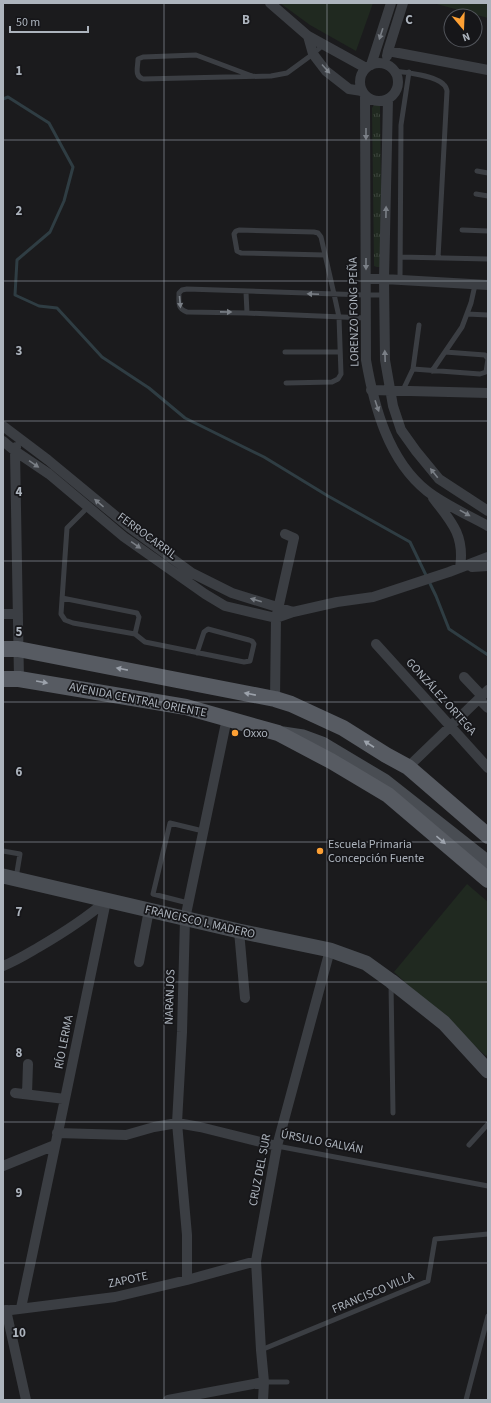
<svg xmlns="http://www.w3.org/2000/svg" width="491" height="1403" viewBox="0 0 491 1403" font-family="'Source Sans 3',sans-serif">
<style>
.grass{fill:url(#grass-tufts)}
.park{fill:#202920}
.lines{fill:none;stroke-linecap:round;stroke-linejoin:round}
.stream{stroke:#2f3d43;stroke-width:3}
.lane{stroke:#3b3e43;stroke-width:5}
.street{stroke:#3b3e43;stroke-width:10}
.secondary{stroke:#494d53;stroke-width:15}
.primary{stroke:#575b62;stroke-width:16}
.oneway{fill:#7a7f86}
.oneway2{fill:#9ca2ab}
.grid{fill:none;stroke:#adb4bd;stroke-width:1;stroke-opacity:0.55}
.poi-dot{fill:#fda034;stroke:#161619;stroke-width:1.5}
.labels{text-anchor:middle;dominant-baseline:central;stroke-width:3.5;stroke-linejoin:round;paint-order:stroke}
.street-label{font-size:12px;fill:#adb4bd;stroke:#161619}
.poi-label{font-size:12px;fill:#adb4bd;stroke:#161619;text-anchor:start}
.grid-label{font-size:13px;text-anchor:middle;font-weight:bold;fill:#adb4bd;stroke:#161619;stroke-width:3.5;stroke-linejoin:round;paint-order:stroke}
</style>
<defs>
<pattern id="grass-tufts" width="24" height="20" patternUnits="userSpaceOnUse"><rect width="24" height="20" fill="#202920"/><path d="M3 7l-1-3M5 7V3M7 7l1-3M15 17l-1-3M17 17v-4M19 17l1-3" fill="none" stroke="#3e463e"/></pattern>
</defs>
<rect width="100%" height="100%" fill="#1b1b1d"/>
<path class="grass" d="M374,105H377L380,106V109L382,264L380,267H377L374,266V263L372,108Z"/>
<path class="park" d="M280,3H373L356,51L310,25Z
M433,3H488V18Z
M467,884L488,902V1054L486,1056L394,972Z"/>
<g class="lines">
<path class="stream" d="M3,99L8,97L49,123L73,167L64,201L50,232L17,260L15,295L39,306L57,308L102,357L149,388L185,418L264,457L328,496L410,542L436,596L449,629L488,655"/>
<path class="lane" d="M394,71C405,72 437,76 444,85C445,85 447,90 447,91L438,258
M252,76L196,55L143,57L138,59C138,67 134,76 143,79L271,76L287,73L313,54L323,45
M477,171L488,173
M476,194L488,196
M462,230L488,231
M400,257L488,259
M400,280L401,125L409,72
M246,292L247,313
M467,314L488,315
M366,318L247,313L187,312C177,309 179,302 179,293L182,290L187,289L366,295H385
M285,352H340
M413,369L480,374L486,372L488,359L485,355L445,352
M432,371L462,327L471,303L475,285
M286,383L332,382L338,379L341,374L339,317L334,294L321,237L318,233L314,232L239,230L236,231L234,234L237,251L241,253L325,255
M403,390L413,369L419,325
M62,598L137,613L139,617L135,634L73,623L65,620L61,614L67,528L88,507
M135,634L145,642L244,662L250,661L254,644L252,641L249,640L208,629L204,632L197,653
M3,851L20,854L16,878
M188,903L153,894L170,823L203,831
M391,984L393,1113
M469,1145L488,1124
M277,1146L488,1186
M261,1350L428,1281L435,1239L488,1234
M264,1382H287
M466,1400L488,1316"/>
<path class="street" d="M270,3L308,36L366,68
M308,36L313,54L326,71L349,89L362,91
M388,51L488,70
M387,56L388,51L403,3
M360 82a19 19 0 1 1 38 0a19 19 0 1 1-38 0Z
M371,65L391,3
M365,95L366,360C374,406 388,460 427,491C445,505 468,515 488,526
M388,99L384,279L385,360L393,406L401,430L416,451L439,479L488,511
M366,279H384L488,285
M371,390L488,393
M3,426L48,460L129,527L192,573L232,593L293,612
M3,441L15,451L49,474L124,537L205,594L225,606L276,618L293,612L337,602L373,597L449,572L488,557
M16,447L15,451L19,679
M433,498C452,522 465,536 460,568
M472,567L488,566
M3,614H18
M376,644L488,768
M464,677L482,696
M275,699L276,618L294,538L285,534
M479,699L488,708
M408,767L488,690
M239,931L245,998
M139,962L149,910
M3,966C16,961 27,954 39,947C63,933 85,919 106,901
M15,1093L65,1099
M27,1094L28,1064
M57,1133L126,1135L154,1127L177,1123L200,1127L277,1146
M3,1166L55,1145
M187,1280V1235L177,1123L182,1032L185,919L227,718
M21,1308L65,1099L106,901
M6,1310L26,1400
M3,1311L115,1297L187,1280L256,1261
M168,1400L264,1382
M263,1400L264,1382L261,1350L256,1261L277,1146L330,950"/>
<path class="secondary" d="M283,734L303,737L322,744L384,781L488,863
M3,876L239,931L330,950L366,963L391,981L444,1023L488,1071"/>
<path class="primary" d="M3,649H18L275,699L291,704L343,728L386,755L408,767L488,836
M3,679H19L186,707L278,733L331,761L388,795L488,880"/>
</g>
<defs><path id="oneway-solid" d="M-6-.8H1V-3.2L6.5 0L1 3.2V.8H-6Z"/></defs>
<g class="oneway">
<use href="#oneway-solid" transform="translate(381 34) rotate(108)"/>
<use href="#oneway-solid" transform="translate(326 69) rotate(48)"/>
<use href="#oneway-solid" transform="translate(366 134) rotate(90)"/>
<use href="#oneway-solid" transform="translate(386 212) rotate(-89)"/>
<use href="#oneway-solid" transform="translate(366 264) rotate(90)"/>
<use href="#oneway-solid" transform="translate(313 294) rotate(-178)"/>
<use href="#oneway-solid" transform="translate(180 302) rotate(85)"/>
<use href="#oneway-solid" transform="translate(226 312) rotate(1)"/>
<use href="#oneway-solid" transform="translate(385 356) rotate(-92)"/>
<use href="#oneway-solid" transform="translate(377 406) rotate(71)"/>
<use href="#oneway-solid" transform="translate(34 464) rotate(34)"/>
<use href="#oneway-solid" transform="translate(434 473) rotate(-129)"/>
<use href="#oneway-solid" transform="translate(99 503) rotate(-140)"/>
<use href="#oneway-solid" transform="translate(465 513) rotate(29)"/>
<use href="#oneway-solid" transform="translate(136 545) rotate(35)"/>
<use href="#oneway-solid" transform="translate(256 600) rotate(-164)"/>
</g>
<g class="oneway2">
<use href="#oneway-solid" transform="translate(122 669) rotate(-169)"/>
<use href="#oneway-solid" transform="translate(42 682) rotate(10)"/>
<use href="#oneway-solid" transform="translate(250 694) rotate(-169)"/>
<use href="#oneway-solid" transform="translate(369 744) rotate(-147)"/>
<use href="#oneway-solid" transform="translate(441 840) rotate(40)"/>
</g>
<path class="grid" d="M164,3V1400M327,3V1400M3,140H488M3,281H488M3,421H488M3,561H488M3,702H488M3,842H488M3,982H488M3,1122H488M3,1263H488"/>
<g class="poi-dot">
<circle cx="235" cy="733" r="4"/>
<circle cx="320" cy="851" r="4"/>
</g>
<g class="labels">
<g class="street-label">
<text transform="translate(354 312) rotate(-91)">LORENZO FONG PEÑA</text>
<text transform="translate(147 536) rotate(36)">FERROCARRIL</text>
<text transform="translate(441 697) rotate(48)">GONZÁLEZ ORTEGA</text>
<text transform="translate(138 700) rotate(11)">AVENIDA CENTRAL ORIENTE</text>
<text transform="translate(200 922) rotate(13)">FRANCISCO I. MADERO</text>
<text transform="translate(170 997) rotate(-88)">NARANJOS</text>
<text transform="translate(64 1042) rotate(-79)">RÍO LERMA</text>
<text transform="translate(322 1142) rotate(11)">ÚRSULO GALVÁN</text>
<text transform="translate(260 1170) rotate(-79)">CRUZ DEL SUR</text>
<text transform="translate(128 1280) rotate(-12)">ZAPOTE</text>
<text transform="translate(373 1293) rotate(-23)">FRANCISCO VILLA</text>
</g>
<g class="poi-label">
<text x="243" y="733">Oxxo</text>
<text x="328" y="844">Escuela Primaria<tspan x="328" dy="14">Concepción Fuente</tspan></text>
</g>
</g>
<g class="grid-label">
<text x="246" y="24">B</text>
<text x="409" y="24">C</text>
<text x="19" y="75">1</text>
<text x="19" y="215">2</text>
<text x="19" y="355">3</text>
<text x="19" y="496">4</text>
<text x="19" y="636">5</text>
<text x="19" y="776">6</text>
<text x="19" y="916">7</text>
<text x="19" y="1057">8</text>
<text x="19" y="1197">9</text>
<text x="19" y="1337">10</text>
</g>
<rect width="491" height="1403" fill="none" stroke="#adb4bd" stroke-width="8"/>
<g transform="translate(463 28) rotate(161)"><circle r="19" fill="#161619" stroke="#52555b"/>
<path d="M0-3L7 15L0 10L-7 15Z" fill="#fda034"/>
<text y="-6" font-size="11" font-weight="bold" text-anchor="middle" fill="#adb4bd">N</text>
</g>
<path d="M10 26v6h78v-6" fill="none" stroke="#adb4bd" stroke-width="2"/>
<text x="16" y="26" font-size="12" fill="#adb4bd" stroke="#161619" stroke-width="3" paint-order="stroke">50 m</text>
</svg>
